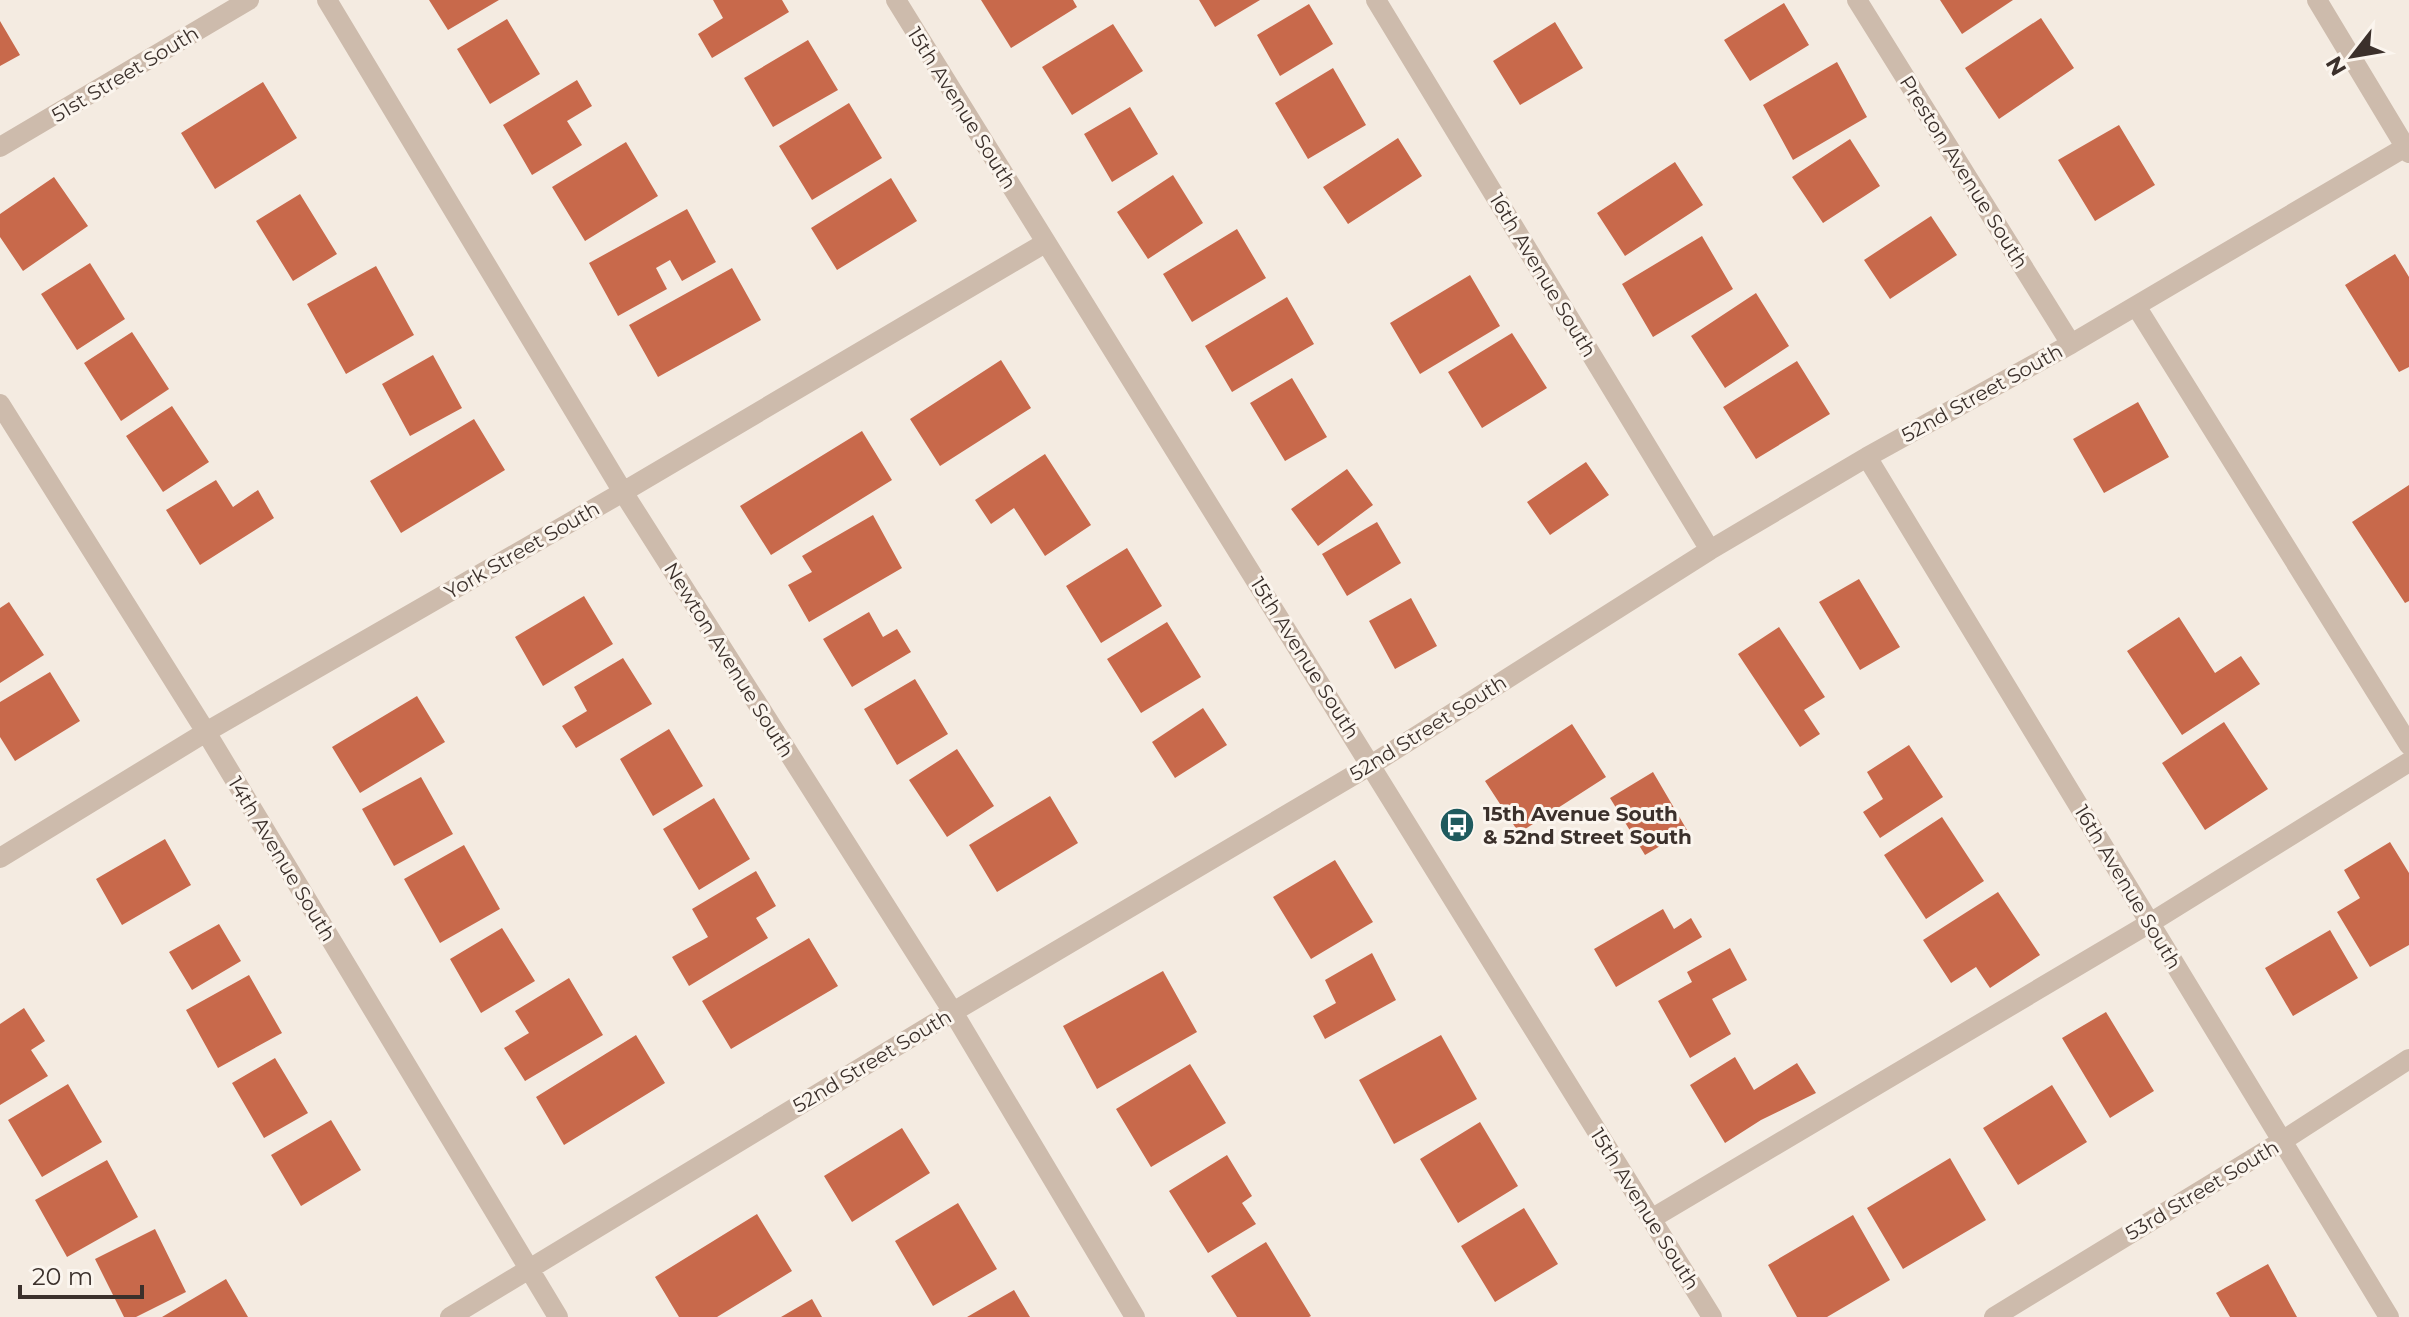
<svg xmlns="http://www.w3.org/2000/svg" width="2409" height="1317" viewBox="0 0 2409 1317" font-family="Montserrat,sans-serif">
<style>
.building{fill:#c8694b}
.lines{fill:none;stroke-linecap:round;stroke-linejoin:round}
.minor{stroke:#cdbbac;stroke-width:20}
.labels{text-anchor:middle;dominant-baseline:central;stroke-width:6;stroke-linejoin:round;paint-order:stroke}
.street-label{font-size:20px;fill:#3b302b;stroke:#fbf5ee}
.poi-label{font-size:20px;font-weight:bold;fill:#3b302b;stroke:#fbf5ee;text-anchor:start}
</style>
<rect width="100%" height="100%" fill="#f4ebe1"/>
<path class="building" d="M429,0H499L448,30Z
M713,0H782L789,12L712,58L698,34L723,18Z
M981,0H1073L1077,7L1011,48Z
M1199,0H1260L1215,27Z
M1940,0H2013L1962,34Z
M1784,3L1809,45L1750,81L1724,40Z
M1309,4L1333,44L1280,76L1257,35Z
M2041,18L2074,68L1999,119L1965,68Z
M507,19L540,74L490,104L457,49Z
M0,21L20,55L0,66Z
M1555,22L1583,68L1520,105L1493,61Z
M1113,24L1143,71L1072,115L1042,67Z
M808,40L838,90L773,127L744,78Z
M1837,62L1867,117L1793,160L1763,105Z
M1333,68L1366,125L1308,159L1275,103Z
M577,80L592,106L567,121L582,145L532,175L503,125Z
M263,82L297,138L215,189L181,133Z
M849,103L882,158L812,200L779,146Z
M1130,107L1158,154L1112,182L1084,134Z
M2119,125L2155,185L2095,221L2058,160Z
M1398,138L1422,176L1348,224L1323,187Z
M1850,139L1880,186L1823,223L1792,177Z
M626,142L658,196L585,241L552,187Z
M1675,162L1703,205L1625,256L1597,213Z
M1173,175L1203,223L1148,259L1117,212Z
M54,177L88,226L23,271L0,237V214Z
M891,178L917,221L837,270L811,228Z
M300,194L337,254L293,281L256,221Z
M687,209L716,262L682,281L670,260L656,268L667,289L618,316L589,263Z
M1931,216L1957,255L1890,299L1864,260Z
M1237,229L1266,278L1192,322L1163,274Z
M1702,236L1733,289L1653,337L1622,284Z
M2395,254L2409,277V367L2399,372L2345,285Z
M90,263L125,319L77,350L41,294Z
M376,266L414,335L346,374L307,304Z
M732,268L761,320L658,377L629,325Z
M1470,275L1500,326L1420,374L1390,323Z
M1756,293L1789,346L1725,388L1691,336Z
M1287,297L1314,344L1232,392L1205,346Z
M132,332L169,389L121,421L84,363Z
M1512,333L1547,388L1482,428L1448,372Z
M433,355L462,408L410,436L382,384Z
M1001,360L1031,408L940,466L910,419Z
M1797,361L1830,414L1756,459L1723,407Z
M1292,378L1327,437L1285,461L1250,403Z
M2138,402L2169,457L2104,493L2073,439Z
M172,406L209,462L163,492L126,436Z
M474,419L505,470L401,533L370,481Z
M862,431L892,480L771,555L740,506Z
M1045,454L1091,525L1045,556L1014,508L991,524L975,500Z
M1586,462L1609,495L1550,535L1527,502Z
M1347,469L1373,505L1318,546L1291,509Z
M216,480L233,507L258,490L274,518L200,565L166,510Z
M2409,485V601L2405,603L2352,522Z
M873,515L902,568L809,622L788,585L812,572L802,556Z
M1377,522L1401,563L1347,596L1322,554Z
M1127,548L1162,606L1101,643L1066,586Z
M1859,579L1900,647L1860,670L1819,602Z
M584,596L613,644L543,686L515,637Z
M1411,598L1437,646L1395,669L1369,621Z
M9,602L44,655L0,683V608Z
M869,612L883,637L897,629L911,652L852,687L823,639Z
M2179,617L2215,673L2241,656L2260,684L2182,735L2127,651Z
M1167,622L1201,677L1141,713L1107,659Z
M1779,627L1825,697L1804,710L1820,734L1800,747L1738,654Z
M623,658L652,704L576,748L562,726L587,711L574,687Z
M50,672L80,721L15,761L0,737V702Z
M915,679L948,734L897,765L864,709Z
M417,696L445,742L360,793L332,747Z
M1203,708L1227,745L1175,778L1152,742Z
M2224,722L2268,789L2205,830L2162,763Z
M1572,724L1606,777L1519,833L1485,781Z
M669,729L703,786L653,816L620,759Z
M1909,745L1943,797L1880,838L1863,812L1883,799L1867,772Z
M957,749L994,806L947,837L909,780Z
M1653,772L1687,830L1645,855L1610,798Z
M421,777L453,834L394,866L362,809Z
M1050,796L1078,843L997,892L969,845Z
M714,798L750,859L699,890L663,829Z
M1942,817L1984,881L1926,919L1884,855Z
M165,839L191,885L122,925L96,879Z
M2390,842L2409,873V945L2370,967L2337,912L2360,898L2344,870Z
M464,845L500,909L440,943L404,879Z
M1335,860L1373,922L1311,959L1273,897Z
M756,871L776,906L756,918L768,938L689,986L672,957L708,937L692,909Z
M1998,892L2040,955L1990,988L1976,967L1951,983L1923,940Z
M1663,909L1674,929L1691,918L1702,937L1616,987L1594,949Z
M219,924L241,961L192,990L169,952Z
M502,928L535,981L481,1013L450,959Z
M2330,930L2358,978L2293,1016L2265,968Z
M809,938L838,986L731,1049L702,1001Z
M1730,948L1747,980L1712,999L1731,1034L1690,1058L1658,1001L1692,982L1687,972Z
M1372,953L1396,1000L1325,1039L1313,1016L1336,1003L1325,980Z
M1163,971L1197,1032L1097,1089L1063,1026Z
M249,975L282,1033L218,1068L186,1010Z
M569,978L603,1035L525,1081L504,1048L529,1033L515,1011Z
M24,1008L45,1041L31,1050L48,1076L0,1105V1024Z
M2106,1012L2154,1091L2110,1118L2062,1038Z
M636,1035L665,1083L564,1145L536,1097Z
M1441,1035L1477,1099L1394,1144L1359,1080Z
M1735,1057L1754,1090L1797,1063L1816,1093L1761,1120L1725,1143L1690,1085Z
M275,1058L308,1113L264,1138L232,1083Z
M1190,1064L1226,1123L1151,1167L1116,1109Z
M68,1084L102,1142L42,1177L8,1120Z
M2052,1085L2087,1142L2018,1185L1983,1128Z
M331,1120L361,1170L301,1206L271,1155Z
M1480,1122L1518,1186L1458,1223L1420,1159Z
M902,1128L930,1173L852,1222L824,1176Z
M1227,1155L1252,1196L1242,1203L1256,1224L1208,1253L1169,1191Z
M1950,1158L1986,1220L1903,1269L1867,1208Z
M107,1160L138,1217L67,1257L35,1200Z
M958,1203L997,1269L933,1306L895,1241Z
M1524,1208L1558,1264L1495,1302L1461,1246Z
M757,1214L792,1271L717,1317H679L655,1277Z
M1853,1215L1890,1280L1827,1317H1797L1768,1265Z
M155,1229L186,1292L136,1317H124L95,1259Z
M1266,1242L1311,1316L1309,1317H1237L1211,1276Z
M2268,1264L2297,1317H2230L2216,1293Z
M226,1279L248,1317H162Z
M1014,1290L1030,1317H967Z
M812,1299L822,1317H781Z"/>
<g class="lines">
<path class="minor" d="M327,0L623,492L953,1012L1135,1317
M896,0L1712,1317
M1376,0L1710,550
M1857,0L2071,344
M2317,0L2409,153
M0,147L249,0
M2136,306L2409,745
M0,404L206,732L558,1317
M1867,457L2389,1317
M0,858L206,732L623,492L1045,243
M1651,1219L2150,923L2409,762
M450,1317L953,1012L1371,765L1710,550L1867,457L2071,344L2409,145
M1994,1317L2282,1141L2409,1059"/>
</g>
<defs>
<g id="bus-disc" transform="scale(1.8)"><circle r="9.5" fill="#1f5a5e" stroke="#fbf5ee"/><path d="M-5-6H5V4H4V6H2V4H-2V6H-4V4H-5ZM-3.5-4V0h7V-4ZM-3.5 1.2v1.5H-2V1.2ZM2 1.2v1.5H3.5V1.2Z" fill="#fff"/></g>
</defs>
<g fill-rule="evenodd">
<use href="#bus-disc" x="1457" y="825"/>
</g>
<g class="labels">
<g class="street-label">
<text transform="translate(125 74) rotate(-31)">51st Street South</text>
<text transform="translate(962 108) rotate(58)">15th Avenue South</text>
<text transform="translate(1964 172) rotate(58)">Preston Avenue South</text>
<text transform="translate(1543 275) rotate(59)">16th Avenue South</text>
<text transform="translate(1982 393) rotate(-29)">52nd Street South</text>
<text transform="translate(522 550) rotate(-30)">York Street South</text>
<text transform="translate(1305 658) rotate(58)">15th Avenue South</text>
<text transform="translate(729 660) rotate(58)">Newton Avenue South</text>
<text transform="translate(1428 728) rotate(-32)">52nd Street South</text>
<text transform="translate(282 859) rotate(59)">14th Avenue South</text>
<text transform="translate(2128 887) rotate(59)">16th Avenue South</text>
<text transform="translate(872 1061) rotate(-31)">52nd Street South</text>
<text transform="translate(2202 1190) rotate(-31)">53rd Street South</text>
<text transform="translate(1645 1209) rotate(58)">15th Avenue South</text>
</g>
<g class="poi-label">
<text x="1483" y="814">15th Avenue South<tspan x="1483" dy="23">&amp; 52nd Street South</tspan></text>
</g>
</g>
<g transform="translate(2353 56) rotate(239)" stroke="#fbf5ee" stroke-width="6" paint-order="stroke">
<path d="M0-6L14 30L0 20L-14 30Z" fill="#3b302b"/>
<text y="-12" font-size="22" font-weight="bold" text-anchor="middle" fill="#3b302b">N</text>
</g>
<path d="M20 1285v12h122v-12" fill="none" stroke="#3b302b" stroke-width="4"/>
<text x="32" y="1285" font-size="24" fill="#3b302b" stroke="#fbf5ee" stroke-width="6" paint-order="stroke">20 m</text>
</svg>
